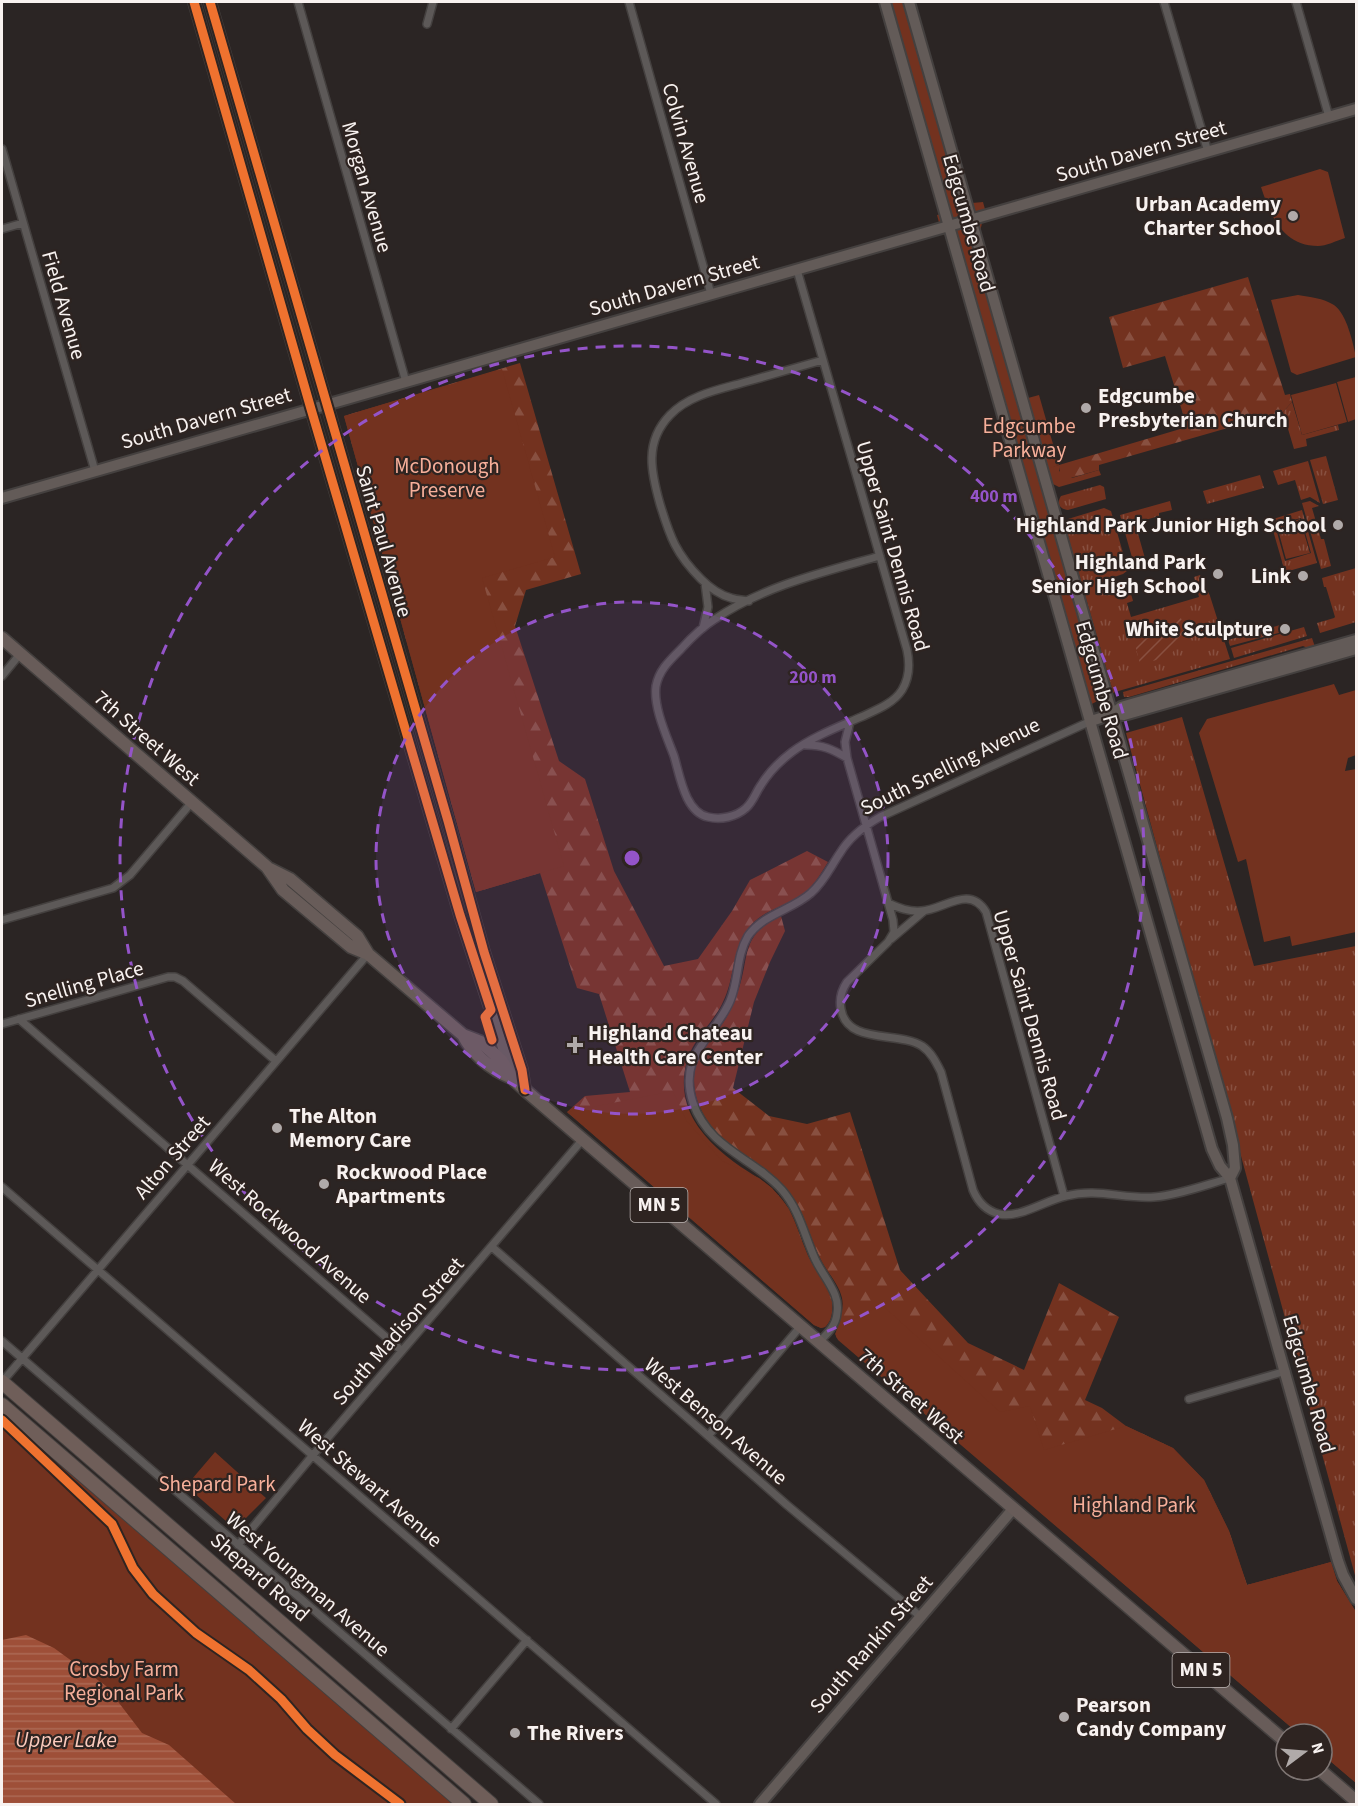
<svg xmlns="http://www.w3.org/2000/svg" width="1358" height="1806" viewBox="0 0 1358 1806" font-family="'Source Sans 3',sans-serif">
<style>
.grass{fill:url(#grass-tufts);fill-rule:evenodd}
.forest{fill:url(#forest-firs)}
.park{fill:#73321f}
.garden{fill:url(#garden-furrows)}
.water{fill:url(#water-rules)}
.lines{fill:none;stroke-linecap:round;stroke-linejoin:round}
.street-casing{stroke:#44403f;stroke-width:10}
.secondary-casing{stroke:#44403f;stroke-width:14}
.primary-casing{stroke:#44403f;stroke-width:15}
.highway-casing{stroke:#44403f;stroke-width:16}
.street{stroke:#5d5958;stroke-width:7}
.secondary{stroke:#635b58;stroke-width:10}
.primary{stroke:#685c59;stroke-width:12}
.highway{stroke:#6f5e59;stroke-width:14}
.cycleway-casing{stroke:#2e2421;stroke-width:13}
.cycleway{stroke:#ef722f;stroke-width:9}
.ring{fill:none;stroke:#9454c9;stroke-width:3;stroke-dasharray:10 8}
.poi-dot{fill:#b0aaa9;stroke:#2e2421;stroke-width:2}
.labels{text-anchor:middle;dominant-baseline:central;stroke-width:4.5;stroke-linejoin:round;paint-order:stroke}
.shield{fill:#2e2421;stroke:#bbb4b2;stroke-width:1.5}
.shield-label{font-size:20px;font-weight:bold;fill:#f8f2f0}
.street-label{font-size:21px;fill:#f8f2f0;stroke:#2e2421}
.poi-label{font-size:21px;font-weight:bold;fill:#f8f2f0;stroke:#2e2421;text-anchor:start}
.park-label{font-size:21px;fill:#f7af9a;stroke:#2e2421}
.water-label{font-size:22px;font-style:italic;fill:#fccbbd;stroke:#2e2421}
.centre{fill:#9454c9;stroke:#2e2421;stroke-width:3}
.ring-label{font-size:18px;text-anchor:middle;font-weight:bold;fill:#9454c9;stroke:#2e2421;stroke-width:4.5;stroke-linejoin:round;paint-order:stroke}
</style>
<defs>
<pattern id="grass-tufts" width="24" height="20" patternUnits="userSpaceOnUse" patternTransform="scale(1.5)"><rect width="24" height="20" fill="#73321f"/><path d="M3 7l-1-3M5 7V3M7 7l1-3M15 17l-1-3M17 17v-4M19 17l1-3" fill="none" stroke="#885040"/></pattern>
<pattern id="forest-firs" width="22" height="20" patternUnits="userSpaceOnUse" patternTransform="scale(1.5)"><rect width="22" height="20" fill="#73321f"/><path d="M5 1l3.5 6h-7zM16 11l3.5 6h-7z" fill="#885040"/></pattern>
<pattern id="garden-furrows" width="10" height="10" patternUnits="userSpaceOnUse" patternTransform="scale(1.5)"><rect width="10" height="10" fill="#73321f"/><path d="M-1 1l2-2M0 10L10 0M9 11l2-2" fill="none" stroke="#885040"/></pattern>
<pattern id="water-rules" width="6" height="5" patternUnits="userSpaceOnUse" patternTransform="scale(1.5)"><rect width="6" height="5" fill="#9e4f38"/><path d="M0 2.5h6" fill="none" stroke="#ac6955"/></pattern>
</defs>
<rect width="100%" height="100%" fill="#2b2524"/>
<path class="grass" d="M1292,402L1302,435L1338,425L1339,430L1306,439L1307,446L1294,449L1283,412Z
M1326,456L1338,500L1323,504L1310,460Z
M1308,461L1320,503L1310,497L1301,500L1295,480L1278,485L1273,471Z
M1059,465V471L1072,478L1099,470L1101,475L1059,487L1053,484L1048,468Z
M1260,475L1264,488L1207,504L1203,491Z
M1100,485L1104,487L1106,499L1068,510C1060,509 1056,504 1061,496Z
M1170,501L1172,510L1159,513V516L1135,523L1148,569L1139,571L1135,568L1120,515Z
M1310,501L1319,506L1312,508L1321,539H1324L1331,566L1321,569L1302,503Z
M1104,508L1111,511L1127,567V571L1123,574L1108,579L1110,588L1128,583L1133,601L1127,603L1131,617L1199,597L1194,577L1200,575L1210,596L1230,659L1115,692L1112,688L1065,526L1068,519Z
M1302,510L1317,563L1285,572L1270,520ZM1301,518L1311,553L1285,561L1275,525Z
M1300,519L1310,553L1286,559L1277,526Z
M1356,568V622L1320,633L1317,623L1334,618L1335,617L1326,587H1324L1322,578Z
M1280,625L1282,632L1230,646L1228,640Z
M1304,627L1307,636L1234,658L1231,648Z
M1312,638L1315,647L1310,649L1303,646L1129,697H1124L1123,692Z
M1182,717L1254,966L1356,946V1579L1126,733Z"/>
<path class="forest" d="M1248,277L1285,395L1290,394L1292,402L1283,412L1099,465V470L1067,479C1061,475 1059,472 1059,465L1187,427L1165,356L1123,368L1109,317Z
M520,363L581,574L526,590L515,626L559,761L585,779L614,871L664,966L698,959L732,911L750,880L807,851L828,862C820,875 812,889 799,897C783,907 765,910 752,924C731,946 736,978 722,1004C712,1024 693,1039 687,1061C682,1078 683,1095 689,1110C698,1133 721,1153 741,1167C755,1176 769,1184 780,1197C796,1215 799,1237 809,1258C816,1272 830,1287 832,1302C833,1311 832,1321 825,1327L821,1328L814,1325L567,1112L585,1096L630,1092L599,994L577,988L540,873L476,892L344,416Z
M781,916L785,931L770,962L754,1002L733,1088L769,1116L807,1124L850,1112L900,1270L968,1343L1024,1370L1059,1283L1119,1317L1085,1400L1102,1408L1126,1426L1173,1448L1204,1480L1229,1531L1247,1585L1331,1562L1337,1581L1356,1612V1783L1322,1754V1734H1299L836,1337C836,1324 845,1312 842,1298C839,1284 826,1271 820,1258C809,1236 805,1212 789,1192C777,1176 760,1168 743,1156C718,1138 693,1111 694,1078C695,1056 710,1040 723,1023C729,1014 733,1004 737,994C751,958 738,936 781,916Z"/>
<path class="park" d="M881,2H914L972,203L983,202L988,220L982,223L980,232L1028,398L1039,395L1059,465L1048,469L1112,688L1115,692L1084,708L947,236L942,234L937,215L941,214Z
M1320,169L1328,172L1345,238C1336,241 1326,246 1318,246C1283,246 1270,215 1261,187Z
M1298,295C1310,297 1323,298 1334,305C1347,314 1353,343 1356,357L1297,375L1291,372L1271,300Z
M502,369L555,557L482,578L564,866L476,892L344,416Z
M1356,377V419L1348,422L1337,382Z
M1336,383L1347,422L1302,435L1291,395Z
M1334,684L1339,695L1356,690V755L1348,758L1345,771L1356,769V932L1292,946L1290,936L1264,942L1246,859L1238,862L1199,733L1207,719Z
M673,1091L686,1120L722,1161L759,1178L772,1188L789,1209L808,1256L832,1301L830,1320L825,1327L821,1328L814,1325L567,1112Z
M882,1305L1000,1412L1030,1406L1044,1450L1126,1426L1173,1448L1204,1480L1229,1531L1247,1585L1331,1562L1337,1581L1356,1612V1783L1322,1754V1734H1299L838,1340L835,1334L838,1327Z
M2,1416L458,1804H2Z
M215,1452L266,1498L235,1529L186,1486Z"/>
<path class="garden" d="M1180,617L1187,627L1178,645L1169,657L1140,664L1132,633L1155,627L1171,618Z"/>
<path class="water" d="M26,1635L54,1648L106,1686L142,1733L169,1745L236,1804H2V1640Z"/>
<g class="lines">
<g class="street-casing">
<path id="street" d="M298,2L406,382
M629,2L711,294
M1164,2L1208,152
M1296,2L1329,117
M427,24L433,2
M2,149L95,471
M2,229L23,223
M797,270L907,650C910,664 910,677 902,690C893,704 876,710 861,717C838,727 812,737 792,752C780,761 769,772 761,785C756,792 753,802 746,808C736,817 721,820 708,817C685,812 680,776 674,756C667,737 653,707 656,686C659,670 670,660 681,649C691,638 702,627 715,619C764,586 824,572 880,556
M749,601C743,600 737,600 731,598C720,595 709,587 701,579C676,554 670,537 660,504C651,472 644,442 670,415C690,394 722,389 749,381C774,374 798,367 823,360
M703,628L708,607L705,583
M2,676L20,654
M850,722L845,742L847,758L893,920L894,932L888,942L847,982C841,991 839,999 841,1009C847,1045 898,1031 922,1046C931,1052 936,1062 941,1072L973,1190C978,1202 987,1211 999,1214C1019,1219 1046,1200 1066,1196C1097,1188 1123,1199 1154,1197C1179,1195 1205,1185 1230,1178
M806,745C823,745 832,749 847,758
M888,903C899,908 909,912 921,911C944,910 969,884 986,912L1064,1196
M2,920L113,888L130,875L192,802
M891,939L924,911
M19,1019L402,1351
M2,1024L168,977H175L183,981L276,1061
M2,1187L716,1804
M492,1247L787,1505L921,1617
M2,1341L539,1804
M818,1343C827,1334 836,1326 837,1313C838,1307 837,1300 835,1295C830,1282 821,1272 815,1259C804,1235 800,1211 782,1190C754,1158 709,1149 693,1103C677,1055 714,1038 730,1001C739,980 736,956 748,936C763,914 792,910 811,893C824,882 831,866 840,853C849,838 864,826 880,817L1091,721
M2,1382L368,954
M1189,1399L1286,1371
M709,1435L800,1327
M238,1545L313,1455L583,1139
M451,1729L527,1640"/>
</g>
<g class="secondary-casing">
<path id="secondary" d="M194,2L311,409L460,915L505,1054L513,1069
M210,2L448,821L484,952L522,1070L525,1090
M885,2L1212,1149L1220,1166L1230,1178L1338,1561L1343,1575L1356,1599
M909,2L1227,1118L1233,1145L1235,1168L1230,1178
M2,498L1356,109
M1113,714L1121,707L1356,640
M1091,721L1113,714L1124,715L1356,649
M760,1804L1013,1509"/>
</g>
<g class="primary-casing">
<path id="primary" d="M2,638L267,867L283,890L351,947L368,954
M270,869L290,879L357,936L368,954L463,1035C474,1056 490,1069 512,1078
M463,1035L481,1042L502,1061L512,1078L525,1090L1286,1742
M1320,1770L1356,1801"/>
</g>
<g class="highway-casing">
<path id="highway" d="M2,1382L491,1804
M2,1405L464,1804"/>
</g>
<use href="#street" class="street"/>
<use href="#secondary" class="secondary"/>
<use href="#primary" class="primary"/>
<use href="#highway" class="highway"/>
<g class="cycleway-casing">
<path id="cycleway" d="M194,2L311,409L460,915L491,1010L485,1017L492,1040
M210,2L448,821L484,952L522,1070L525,1090
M2,1420L112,1524L133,1568L153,1594L196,1633L249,1670L281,1699L307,1729L335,1755L400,1804"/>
</g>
<use href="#cycleway" class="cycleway"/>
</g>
<circle cx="632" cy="858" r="256" fill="#9454c9" fill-opacity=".12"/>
<g class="ring">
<circle cx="632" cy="858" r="256"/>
<circle cx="632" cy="858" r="512"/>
</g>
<g class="poi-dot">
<circle cx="1293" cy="216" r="6"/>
<circle cx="1086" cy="408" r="6"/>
<circle cx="1338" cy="525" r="6"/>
<circle cx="1218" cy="574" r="6"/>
<circle cx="1303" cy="576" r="6"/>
<circle cx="1285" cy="629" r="6"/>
<path d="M572 1036h6v6h6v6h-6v6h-6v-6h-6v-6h6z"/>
<circle cx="277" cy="1128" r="6"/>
<circle cx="324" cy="1184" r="6"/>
<circle cx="1064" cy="1717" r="6"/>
<circle cx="515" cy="1733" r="6"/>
</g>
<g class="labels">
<g class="shield">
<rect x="630.5" y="1188" width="57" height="34" rx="4.5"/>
<rect x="1172.5" y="1653" width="57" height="34" rx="4.5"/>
</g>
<g class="shield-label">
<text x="659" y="1205">MN 5</text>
<text x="1201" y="1670">MN 5</text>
</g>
<g class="street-label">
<text transform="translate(686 143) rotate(74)">Colvin Avenue</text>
<text transform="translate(1141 151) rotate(-16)">South Davern Street</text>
<text transform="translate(367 187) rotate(74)">Morgan Avenue</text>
<text transform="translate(969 223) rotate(74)">Edgcumbe Road</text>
<text transform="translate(674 285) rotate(-16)">South Davern Street</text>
<text transform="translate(64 305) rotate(74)">Field Avenue</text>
<text transform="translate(206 418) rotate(-16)">South Davern Street</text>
<text transform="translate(384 541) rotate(74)">Saint Paul Avenue</text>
<text transform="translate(893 546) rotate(74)">Upper Saint Dennis Road</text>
<text transform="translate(1102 690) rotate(74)">Edgcumbe Road</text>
<text transform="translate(147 738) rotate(41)">7th Street West</text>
<text transform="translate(950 766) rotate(-26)">South Snelling Avenue</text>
<text transform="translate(84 984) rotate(-16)">Snelling Place</text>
<text transform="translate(1030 1015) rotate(74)">Upper Saint Dennis Road</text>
<text transform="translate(172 1157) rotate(-49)">Alton Street</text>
<text transform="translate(290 1231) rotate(41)">West Rockwood Avenue</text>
<text transform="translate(398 1331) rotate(-49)">South Madison Street</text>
<text transform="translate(1309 1384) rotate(74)">Edgcumbe Road</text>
<text transform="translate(911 1396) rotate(41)">7th Street West</text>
<text transform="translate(716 1421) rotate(41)">West Benson Avenue</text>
<text transform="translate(370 1483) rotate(41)">West Stewart Avenue</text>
<text transform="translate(260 1577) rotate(41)">Shepard Road</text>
<text transform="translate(308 1584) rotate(41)">West Youngman Avenue</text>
<text transform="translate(871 1644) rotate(-49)">South Rankin Street</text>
</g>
<g class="poi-label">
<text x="1281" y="204" text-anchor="end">Urban Academy<tspan x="1281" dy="24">Charter School</tspan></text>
<text x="1098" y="396">Edgcumbe<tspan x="1098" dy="24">Presbyterian Church</tspan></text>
<text x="1326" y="525" text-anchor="end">Highland Park Junior High School</text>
<text x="1206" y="562" text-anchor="end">Highland Park<tspan x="1206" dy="24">Senior High School</tspan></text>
<text x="1291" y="576" text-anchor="end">Link</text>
<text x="1273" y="629" text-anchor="end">White Sculpture</text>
<text x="588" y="1033">Highland Chateau<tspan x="588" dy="24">Health Care Center</tspan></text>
<text x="289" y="1116">The Alton<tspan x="289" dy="24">Memory Care</tspan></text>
<text x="336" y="1172">Rockwood Place<tspan x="336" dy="24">Apartments</tspan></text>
<text x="1076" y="1705">Pearson<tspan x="1076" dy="24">Candy Company</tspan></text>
<text x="527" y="1733">The Rivers</text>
</g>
<g class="park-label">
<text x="1029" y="426">Edgcumbe<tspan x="1029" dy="24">Parkway</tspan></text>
<text x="447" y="466">McDonough<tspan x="447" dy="24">Preserve</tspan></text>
<text x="217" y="1484">Shepard Park</text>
<text x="1134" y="1505">Highland Park</text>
<text x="124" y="1669">Crosby Farm<tspan x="124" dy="24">Regional Park</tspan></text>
</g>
<g class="water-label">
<text x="66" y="1740">Upper Lake</text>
</g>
</g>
<circle cx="632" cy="858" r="9" class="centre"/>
<g class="ring-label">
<text x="994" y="502">400 m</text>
<text x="813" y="683">200 m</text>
</g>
<rect width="1358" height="1806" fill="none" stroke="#f8f2f0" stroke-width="6"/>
<g transform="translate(1304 1752) rotate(74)"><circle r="28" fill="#2e2421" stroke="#7f7674" stroke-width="1.5"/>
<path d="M0-4.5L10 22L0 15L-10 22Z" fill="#b0aaa9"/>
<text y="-9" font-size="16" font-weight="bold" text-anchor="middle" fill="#f8f2f0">N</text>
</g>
</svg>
